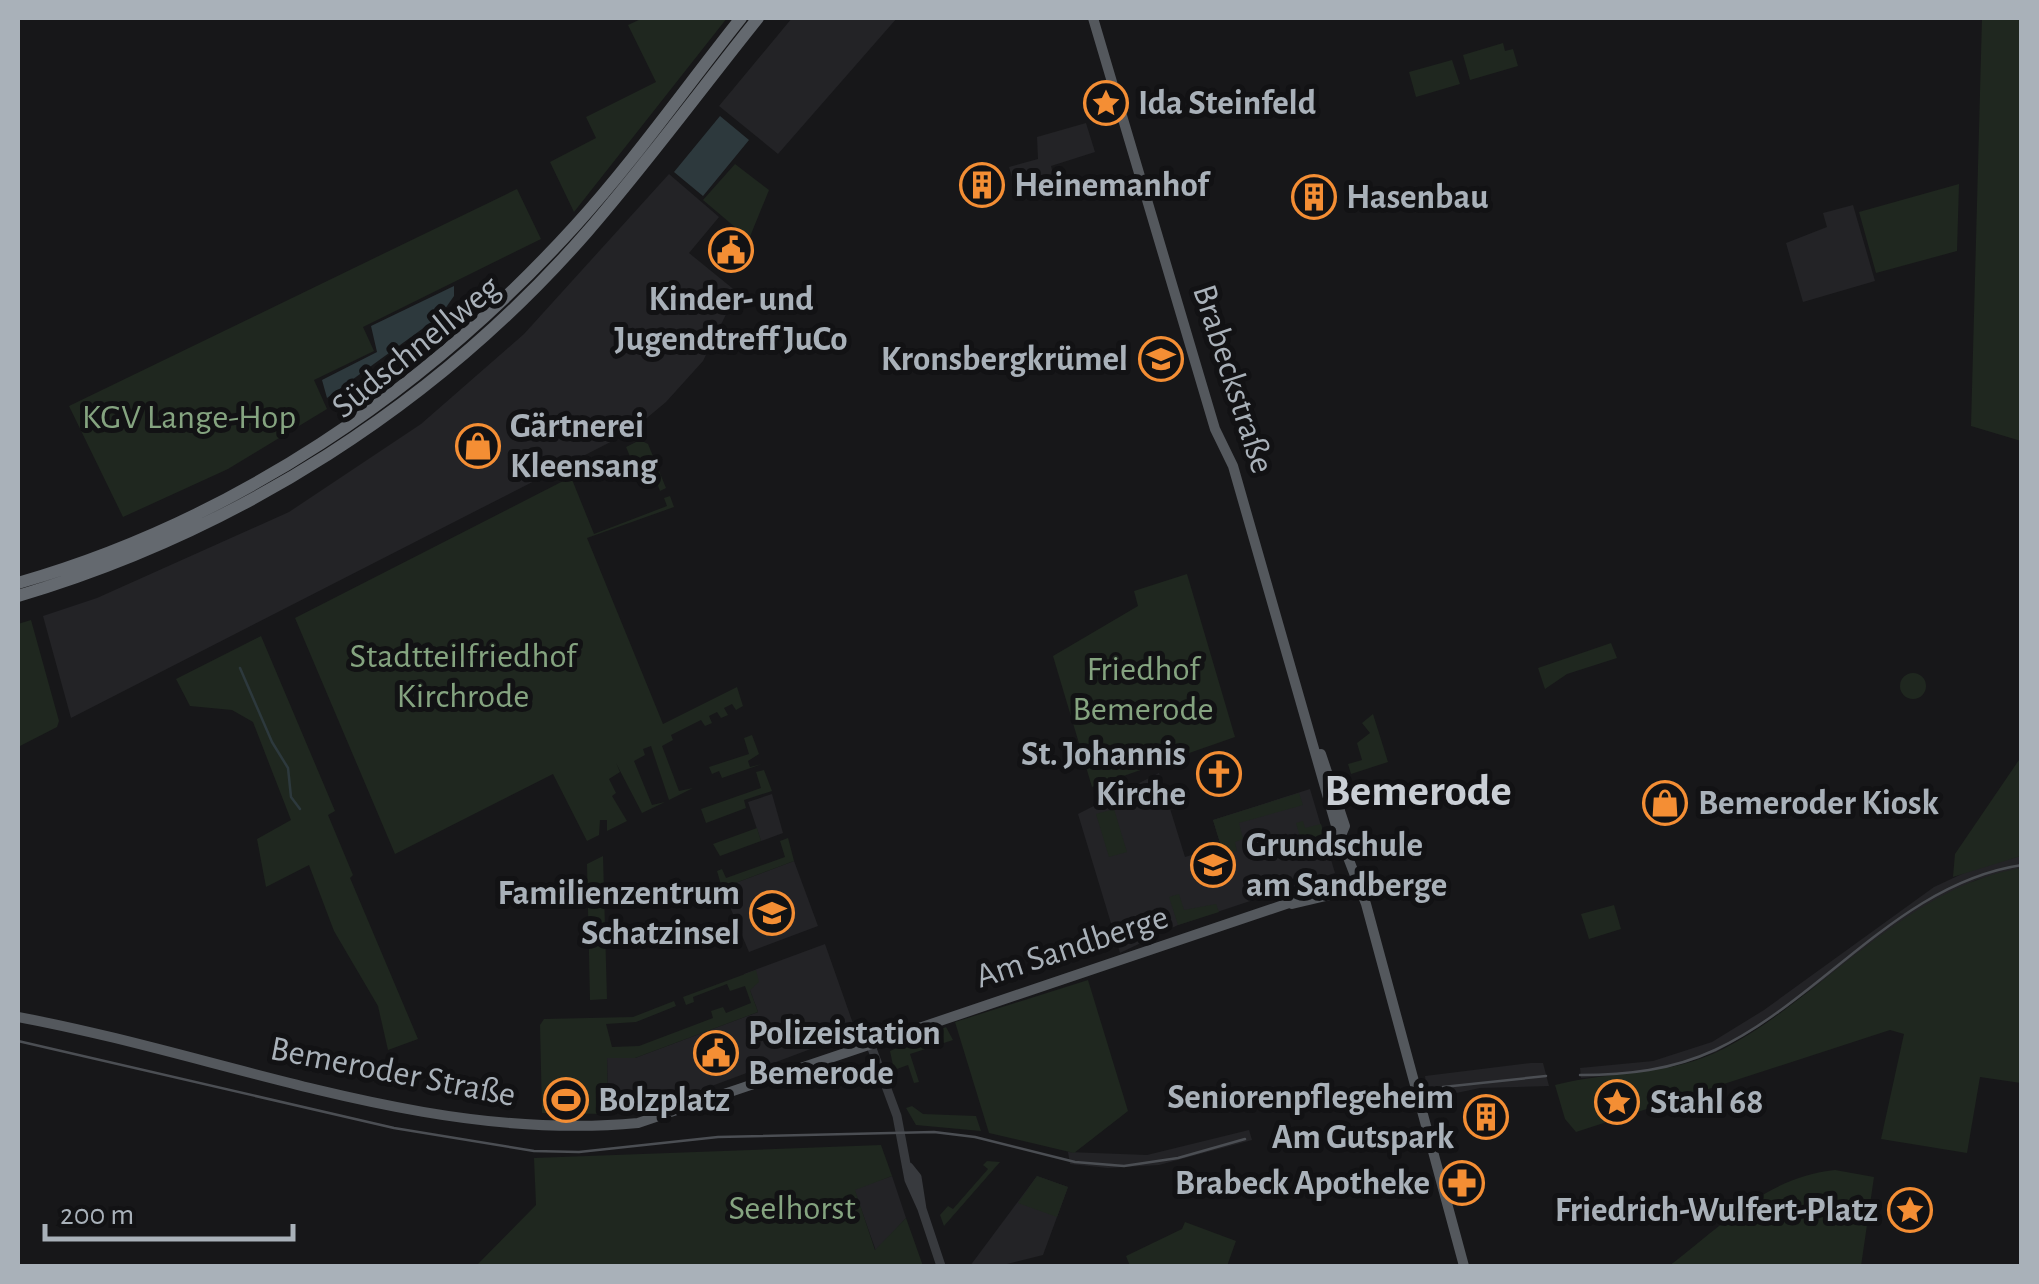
<svg xmlns="http://www.w3.org/2000/svg" width="2039" height="1284" viewBox="0 0 2039 1284" font-family="'Alegreya Sans',sans-serif">
<style>
.built{fill:#232326}
.green{fill:#1f271f}
.water{fill:#2d393d}
.lines{fill:none;stroke-linecap:round;stroke-linejoin:round}
.stream{stroke:#2d393d;stroke-width:2.5}
.minor{stroke:#383a3e;stroke-width:9}
.major{stroke:#54585d;stroke-width:10}
.highway{stroke:#64696f;stroke-width:12}
.tram{stroke:#4b4e53;stroke-width:2.5}
.labels{text-anchor:middle;dominant-baseline:central;stroke-width:10;stroke-linejoin:round;paint-order:stroke}
.poi-label{font-size:35px;font-weight:bold;fill:#a9b1b9;stroke:#121214;text-anchor:start}
.street-label{font-size:35px;fill:#a9b1b9;stroke:#121214}
.park-label{font-size:35px;fill:#85a480;stroke:#121214}
.district-label{font-size:45px;font-weight:bold;fill:#cacfd5;stroke:#121214}
</style>
<rect width="100%" height="100%" fill="#171719"/>
<path class="built" d="M792,18H897L778,154L719,106Z
M1086,123L1095,152L1051,166L1057,189L1019,200L1009,167L1038,159L1037,137Z
M669,174L719,217L689,253L737,292L703,361L666,402L630,432L71,718L43,616L97,598L289,512L421,424L524,334Z
M1853,205L1875,281L1803,302L1786,243L1827,227L1823,213Z
M1159,773L1185,857L1221,846L1213,820L1310,789L1335,873L1178,925L1120,953L1078,814Z
M772,794L783,833L761,841L748,802Z
M2021,856V868L1976,880L1931,903L1760,1026L1716,1052L1655,1072L1581,1078L1580,1068L1653,1061L1712,1042L1764,1010L1934,887L1979,866Z
M794,861L818,926L749,952L722,888Z
M825,944L856,1032L650,1109L608,1114L607,1057L635,1058L758,1012L744,974Z
M1531,1063H1543L1549,1086L1480,1088L1428,1099L1425,1076Z
M1249,1130L1252,1140L1159,1165L1108,1168L1070,1164L1068,1152L1147,1155Z
M892,1176L906,1218L876,1251L854,1189Z
M1037,1176L1068,1187L1043,1255L999,1266H970Z"/>
<path class="green" d="M643,18H727L574,212L550,162L596,138L586,117L656,82L628,25Z
M1982,18H2021V441L1971,426Z
M1503,43L1505,51L1513,49L1518,66L1470,80L1463,55Z
M1452,60L1460,84L1416,97L1409,72Z
M735,164L769,190L749,239L703,200Z
M1959,184L1957,251L1876,273L1859,212Z
M517,189L541,239L363,327L374,351L314,380L327,409L228,469L123,517L69,406Z
M640,440L648,444L666,488L660,491L648,460L634,466L626,447Z
M571,477L594,534L667,506L664,498L670,496L674,507L587,538L663,724L737,687L743,706L736,710L732,704L724,708L728,715L721,718L717,712L709,716L712,723L705,726L701,720L671,735L673,740L662,746L679,791L693,788L669,800L651,746L643,749L645,755L634,761L652,805L665,802L642,813L616,763L620,772L609,779L616,793L612,796L627,821L607,831V820H600L599,835L587,841L553,774L395,854L295,618Z
M1187,574L1235,737L1092,787L1053,656L1138,606L1134,591Z
M31,620L59,721L57,727L18,747V624Z
M261,636L335,811L328,815L353,875L350,878L418,1039L388,1050L378,1006L334,931L309,865L266,887L257,839L291,820L253,722L232,710L190,706L176,679Z
M1611,643L1617,658L1567,674L1545,689L1538,668Z
M1900 686a13 13 0 1 1 26 0a13 13 0 1 1-26 0Z
M1373,714L1388,762L1351,774L1348,764L1362,760L1357,743L1370,733L1362,723Z
M752,735L759,754L748,761L750,767L762,764L722,778L719,771L712,774L709,767L749,754L744,738Z
M2021,757V856L1953,877L1955,854Z
M764,770L772,791L744,800L746,808L706,823L701,809L761,788L756,772Z
M1299,793L1303,805L1239,823L1243,839L1235,842L1237,851L1218,856L1216,848L1221,846L1213,820Z
M1114,809L1127,852L1109,857L1096,814Z
M1303,821L1305,828L1321,824L1328,848L1304,856L1302,852L1313,848L1310,838L1301,840L1296,823Z
M757,828L761,841L720,856L713,844Z
M788,838L794,861L722,888L717,871L722,869L726,878L785,857L780,841Z
M603,856L607,999L590,1000L587,864Z
M2021,868V1083L1980,1077L1967,1153L1881,1139L1904,1034L1890,1030L1576,1132L1565,1119L1555,1085C1613,1070 1670,1077 1725,1048C1826,995 1904,888 2021,868Z
M1179,894L1184,910L1216,904L1219,912L1178,925L1169,897Z
M1614,905L1621,929L1589,939L1581,914Z
M756,970L759,982L750,990L758,1012L635,1058H607L608,1114L542,1113L540,1025L544,1019L633,1017L674,1001L676,1006L636,1022L606,1024L612,1047L639,1046L713,1018L711,1011L723,1007L726,1013L751,1003L745,986L730,991L727,984L693,997L694,1002L686,1005L683,997Z
M1088,980L1128,1111L1074,1153L989,1133L955,1022Z
M946,1027L953,1040L910,1054L919,1082L914,1083L908,1065L894,1070L890,1051Z
M912,1106L923,1114L976,1116L981,1131L916,1125L906,1108Z
M881,1145L892,1176L855,1190L875,1250L906,1218L923,1266H476L536,1205L534,1158Z
M987,1161L1000,1162L944,1226L940,1215L948,1206L953,1209L988,1169L983,1165Z
M1835,1170L1874,1177L1861,1266H1669C1722,1226 1766,1177 1835,1170Z
M1037,1176L1068,1187L1057,1217L1018,1203Z
M1185,1222L1236,1241L1227,1266H1130L1126,1256L1182,1229Z"/>
<path class="water" d="M720,116L749,140L703,196L674,172Z
M454,286V296L440,316L327,398L322,380L377,352L371,326Z"/>
<g class="lines">
<path class="stream" d="M240,668L272,742L288,768L291,797L300,809"/>
<path class="minor" d="M870,1043L897,1116L909,1180L922,1209L917,1177L909,1167
M922,1209L941,1266"/>
<path class="major" d="M1093,18L1215,429L1233,466L1337,829L1366,904L1464,1266
M1321,754L1345,826L1342,833
M1292,904L1360,888
M18,1017C223,1055 427,1143 638,1123L1357,880"/>
<path class="highway" d="M18,583C234,521 424,392 575,226C634,161 686,87 741,18
M18,596C237,531 436,405 587,232C647,163 701,89 758,18"/>
<path class="tram" d="M18,1041L394,1128L534,1151L579,1152L718,1137L934,1132L975,1137L1075,1162L1124,1166L1178,1158L1245,1139
M1580,1075C1627,1075 1672,1070 1715,1050C1822,1000 1900,883 2022,865
M1443,1087L1546,1076"/>
</g>
<defs>
<g id="sight-ring" transform="scale(2.25)"><circle r="9.5" fill="#121214" stroke="#f48e34" stroke-width="1.5"/><path d="M0-6L1.8-2.2L6-1.7L2.9 1.2L3.7 5.4L0 3.3L-3.7 5.4L-2.9 1.2L-6-1.7L-1.8-2.2Z" fill="#f48e34"/></g>
<g id="building-ring" transform="scale(2.25)"><circle r="9.5" fill="#121214" stroke="#f48e34" stroke-width="1.5"/><path d="M-4-6H4V6H1V3H-1V6H-4ZM-2.5-4.3h1.7v1.8h-1.7ZM.8-4.3h1.7v1.8H.8ZM-2.5-1h1.7V.8h-1.7ZM.8-1h1.7V.8H.8Z" fill="#f48e34"/></g>
<g id="civic-ring" transform="scale(2.25)"><circle r="9.5" fill="#121214" stroke="#f48e34" stroke-width="1.5"/><path d="M-.6-6.5H3V-4.5H.6V-3L4-1V1h2V6H-6V1h2V-1L-.6-3ZM-1.2 2.5V6h2.4V2.5Z" fill="#f48e34"/></g>
<g id="school-ring" transform="scale(2.25)"><circle r="9.5" fill="#121214" stroke="#f48e34" stroke-width="1.5"/><path d="M0-5L7-2L0 1L-7-2ZM-4 1L0 2.5L4 1V4Q0 6-4 4Z" fill="#f48e34"/></g>
<g id="shop-ring" transform="scale(2.25)"><circle r="9.5" fill="#121214" stroke="#f48e34" stroke-width="1.5"/><path d="M-5-2.5h2.3a2.7 3.5 0 0 1 5.4 0H5L5.5 6h-11ZM-1.5-2.5h3a1.5 2.3 0 0 0-3 0Z" fill="#f48e34"/></g>
<g id="church-ring" transform="scale(2.25)"><circle r="9.5" fill="#121214" stroke="#f48e34" stroke-width="1.5"/><path d="M-1.2-6h2.4v3.5h3.3v2.4h-3.3V6h-2.4V-.1h-3.3v-2.4h3.3Z" fill="#f48e34"/></g>
<g id="stadium-ring" transform="scale(2.25)"><circle r="9.5" fill="#121214" stroke="#f48e34" stroke-width="1.5"/><path d="M0-5a6.5 5 0 1 0 0 10a6.5 5 0 1 0 0-10ZM-3.5-1.8h7v3.6h-7Z" fill="#f48e34"/></g>
<g id="pharmacy-ring" transform="scale(2.25)"><circle r="9.5" fill="#121214" stroke="#f48e34" stroke-width="1.5"/><path d="M-2-6h4v4h4v4h-4v4h-4v-4h-4v-4h4Z" fill="#f48e34"/></g>
</defs>
<g fill-rule="evenodd">
<use href="#sight-ring" x="1106" y="103"/>
<use href="#building-ring" x="982" y="185"/>
<use href="#building-ring" x="1314" y="197"/>
<use href="#civic-ring" x="731" y="250"/>
<use href="#school-ring" x="1161" y="359"/>
<use href="#shop-ring" x="478" y="446"/>
<use href="#church-ring" x="1219" y="774"/>
<use href="#shop-ring" x="1665" y="803"/>
<use href="#school-ring" x="1213" y="865"/>
<use href="#school-ring" x="772" y="913"/>
<use href="#civic-ring" x="716" y="1053"/>
<use href="#stadium-ring" x="566" y="1100"/>
<use href="#sight-ring" x="1617" y="1102"/>
<use href="#building-ring" x="1486" y="1117"/>
<use href="#pharmacy-ring" x="1462" y="1183"/>
<use href="#sight-ring" x="1910" y="1210"/>
</g>
<g class="labels">
<g class="poi-label">
<text x="1138" y="103">Ida Steinfeld</text>
<text x="1014" y="185">Heinemanhof</text>
<text x="1346" y="197">Hasenbau</text>
<text x="731" y="299" text-anchor="middle">Kinder- und<tspan x="731" dy="40">Jugendtreff JuCo</tspan></text>
<text x="1128" y="359" text-anchor="end">Kronsbergkrümel</text>
<text x="510" y="426">Gärtnerei<tspan x="510" dy="40">Kleensang</tspan></text>
<text x="1186" y="754" text-anchor="end">St. Johannis<tspan x="1186" dy="40">Kirche</tspan></text>
<text x="1698" y="803">Bemeroder Kiosk</text>
<text x="1246" y="845">Grundschule<tspan x="1246" dy="40">am Sandberge</tspan></text>
<text x="740" y="893" text-anchor="end">Familienzentrum<tspan x="740" dy="40">Schatzinsel</tspan></text>
<text x="748" y="1033">Polizeistation<tspan x="748" dy="40">Bemerode</tspan></text>
<text x="1454" y="1097" text-anchor="end">Seniorenpflegeheim<tspan x="1454" dy="40">Am Gutspark</tspan></text>
<text x="598" y="1100">Bolzplatz</text>
<text x="1650" y="1102">Stahl 68</text>
<text x="1430" y="1183" text-anchor="end">Brabeck Apotheke</text>
<text x="1878" y="1210" text-anchor="end">Friedrich-Wulfert-Platz</text>
</g>
<g class="street-label">
<text transform="translate(416 347) rotate(-39)">Südschnellweg</text>
<text transform="translate(1233 379) rotate(72)">Brabeckstraße</text>
<text transform="translate(1072 947) rotate(-18)">Am Sandberge</text>
<text transform="translate(393 1072) rotate(11)">Bemeroder Straße</text>
</g>
<g class="park-label">
<text x="189" y="417">KGV Lange-Hop</text>
<text x="463" y="656">Stadtteilfriedhof<tspan x="463" dy="40">Kirchrode</tspan></text>
<text x="1143" y="669">Friedhof<tspan x="1143" dy="40">Bemerode</tspan></text>
<text x="792" y="1208">Seelhorst</text>
</g>
<g class="district-label">
<text x="1418" y="791">Bemerode</text>
</g>
</g>
<rect width="2039" height="1284" fill="none" stroke="#a9b1b9" stroke-width="40"/>
<path d="M45 1224v15h248v-15" fill="none" stroke="#a9b1b9" stroke-width="5"/>
<text x="60" y="1224" font-size="30" fill="#a9b1b9" stroke="#121214" stroke-width="8" paint-order="stroke">200 m</text>
</svg>
